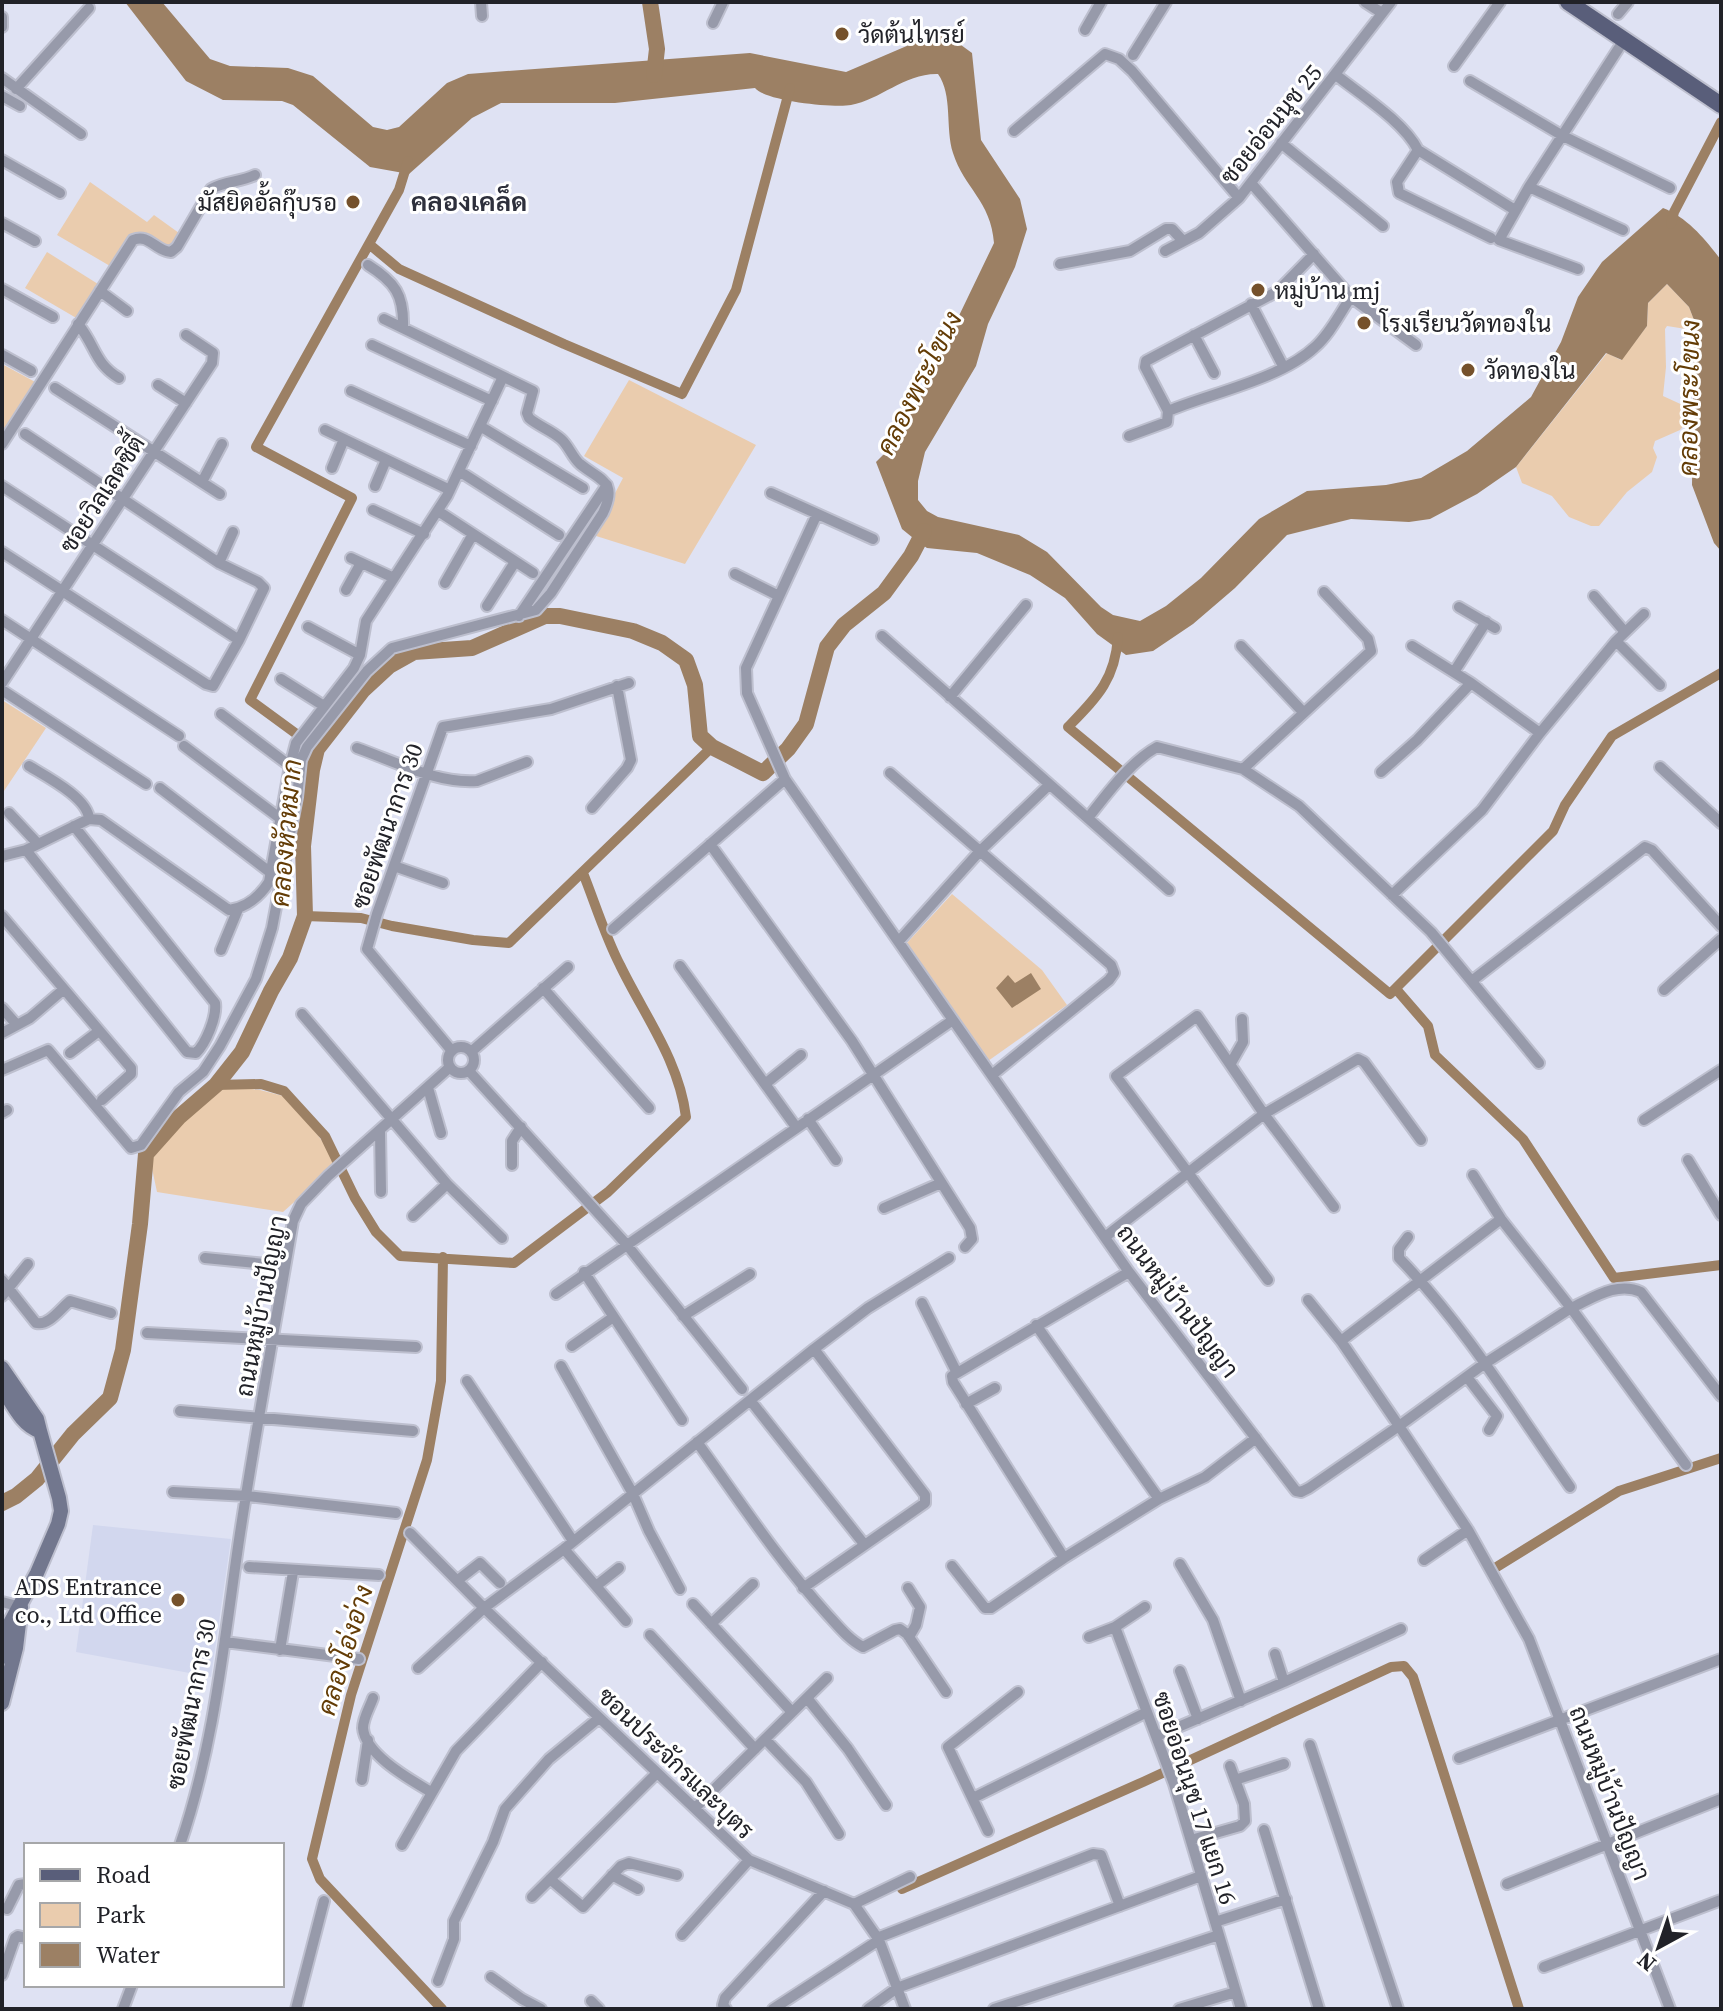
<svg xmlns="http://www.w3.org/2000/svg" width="1723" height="2011" viewBox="0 0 1723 2011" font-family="'Source Serif 4',Sarabun,serif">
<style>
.built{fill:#d2d7ee}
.green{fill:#eaccae}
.water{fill:#9c8064}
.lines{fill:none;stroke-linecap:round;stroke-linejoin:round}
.canal{stroke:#9c8064;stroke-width:10}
.river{stroke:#9c8064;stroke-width:16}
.street-casing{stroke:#bdbfce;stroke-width:14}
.secondary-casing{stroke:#bdbfce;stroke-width:18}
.primary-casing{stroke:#bdbfce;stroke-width:20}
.street{stroke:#979aaa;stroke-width:10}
.secondary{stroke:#72778e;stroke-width:14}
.primary{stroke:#595e7a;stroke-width:16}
.poi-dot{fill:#75512b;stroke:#fff;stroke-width:3}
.labels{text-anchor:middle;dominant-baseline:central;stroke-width:6;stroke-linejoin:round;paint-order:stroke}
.poi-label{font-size:24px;fill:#212228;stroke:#fff;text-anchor:start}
.street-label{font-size:24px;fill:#212228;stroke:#fff}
.neighbourhood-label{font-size:26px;font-weight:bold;fill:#2e303c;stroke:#fff}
.water-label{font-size:26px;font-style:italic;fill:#633c06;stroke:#fff}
</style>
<rect width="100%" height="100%" fill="#dfe2f3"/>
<path class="built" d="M93,1525L231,1539L211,1677L76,1652Z"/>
<path class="green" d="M90,182L147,222L154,215L179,233L166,250L135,232L110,266L57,235Z
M47,252L98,284L78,319L25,288Z
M1667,284L1689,307L1694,320L1686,329L1667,326L1665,329L1666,367L1663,396L1687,407V422L1680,430L1655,441L1653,448L1657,457L1652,472L1627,492L1599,526H1591L1569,517L1552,496L1522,483L1516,467L1607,353L1621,360L1647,326L1648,303Z
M2,364L37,383L2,439Z
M629,380L756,445L685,564L593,535L623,478L584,456Z
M2,700L46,728L2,794Z
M952,894L1042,970L1067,1005L988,1061L906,944Z
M221,1085L260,1090L291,1098L338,1163L283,1212L157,1192L150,1159L179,1117Z"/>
<path class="water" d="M125,2H162L210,59L230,66L288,68L313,76L373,127L387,130L399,127L447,83L468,74L750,53L846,72L923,39L939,29L972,53L981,140L1020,199L1027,229L1015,267L988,324L976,366L925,452L918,481V500L927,511L938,517L1019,535L1047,552L1101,607L1113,615L1140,621L1166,606L1201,578L1259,519L1307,491L1386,485L1421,478L1467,451L1531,397L1561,342L1578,297L1602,262L1663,208C1688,218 1705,239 1721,260V551L1714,543L1692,485L1694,320L1689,307L1667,284L1648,303L1647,326L1622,360L1606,353L1516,467L1477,494L1430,519L1409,522L1351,519L1287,535L1235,588L1193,624L1153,651L1126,655L1097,634L1065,598L1030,575L977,553L927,548L918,542L902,529L876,462L895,443L894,441L915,407L994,243C991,201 964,188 953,153C945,128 953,95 938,74C905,73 880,100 851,105C833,108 765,101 755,88L615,103H501L472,118L409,174L370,167L293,105L282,101L223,100L186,81Z
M1031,973L1041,989L1012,1008L996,988L1008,975L1015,983Z"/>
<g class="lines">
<path class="canal" d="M1671,224L1674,212L1721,122
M369,244L399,269L564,344L682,394L736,290L790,88
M1118,637C1115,680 1097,697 1068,727L1390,994L1553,831L1565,805L1612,736L1721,673
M317,749L250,700L352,498L256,447L399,190L408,161
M305,916L361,918L392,926L473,940L509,943L712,747
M1396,989L1428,1026L1435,1055L1523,1139L1614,1278L1721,1265
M216,1085L261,1084L284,1091L325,1136L355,1198L376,1232L400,1256L514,1263L608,1192L686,1117C679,1060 644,1015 620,965C605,936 595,903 583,873
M1495,1568L1619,1491L1721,1458
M902,1889L1143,1782L1391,1667L1404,1666L1413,1677L1519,2009
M442,2009L320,1879L312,1859L351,1695L427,1460L441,1381L443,1257"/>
<path class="river" d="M650,2L657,49L654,75
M2,1503L16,1496L37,1479L73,1434L110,1398L123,1350L140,1224L146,1154L179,1117L216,1085L242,1052L271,991L290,958L305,916L303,846L312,770L317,749L363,690L389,666L414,652L472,648L545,616H560L633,631L662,643L686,660L695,685L700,736L712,747L763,773L788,749L806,724L827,647L844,625L884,593L911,556L924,531"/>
<g class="street-casing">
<path id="street" d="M481,2L482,16
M1365,2L1382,13
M1618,14L1628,2
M2,17V27
M713,23L723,2
M1085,30L1101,2
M1133,55L1166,2
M1454,66L1500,2
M1336,75C1361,95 1404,122 1418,150
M2,78L81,134
M1470,81L1563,136L1670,188
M16,89L89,8
M2,96L20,106
M1014,131L1105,54L1119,59L1132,71L1239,198
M1281,143L1383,226
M2,160L60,193
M1529,187L1623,230
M2,223L35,241
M1491,238L1399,193L1397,182L1418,150L1515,210
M1165,251L1199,233L1239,198L1391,2
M1060,264L1130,251L1166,229H1172L1183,241
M368,265C395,282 404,295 403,327
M1578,269L1499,240L1529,187L1624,40
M2,289L53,317
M100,291L127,311
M1351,297L1416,345
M1251,304L1283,366
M78,324C96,346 94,363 119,378
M1194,335L1214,373
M372,345L492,401
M2,355L31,371
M158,385L186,403
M55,388L220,494
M351,391L471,446
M1168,411C1211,393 1281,379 1315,347C1330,334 1340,313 1351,297L1251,183
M480,426L583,488
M325,430L450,490
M1129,436L1167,422L1168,411L1145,367L1146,361L1278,291L1314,254
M2,444L133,240C149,233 155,251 171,252L177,247L211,189C225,181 241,182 255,175
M332,468L344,439
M459,471L559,535
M202,482L222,444
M2,486L239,640
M375,486L386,460
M771,493L873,539
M373,510L424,534
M438,511L533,573
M817,514L746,668L747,693L785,779L953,1020
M2,552L206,684L213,686L239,640L264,588L258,582L219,563L25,434
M351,558L394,578
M219,563L233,532
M735,574L779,596
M445,583L473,534
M346,590L361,563
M1594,596L1625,632
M487,606L515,562
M1459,607L1495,628
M519,616L607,485
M2,620L179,736
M308,627L360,655
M882,636L1169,890
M1616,641L1660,685
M1241,646L1303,712
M1412,646L1471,683L1540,733
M1454,672L1486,622
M281,679L324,706
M2,683L212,363L213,353L186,335
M2,690L146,784
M950,697L1026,605
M221,714L290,766
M184,746L281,819
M357,748C394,761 437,784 477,781L527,762
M29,766C47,777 88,798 89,819
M1660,767L1721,823
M1243,769L1371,651L1368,639L1324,592
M1381,772L1417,740L1471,683
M890,773L1111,965L1114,973L1109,980L992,1075
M160,788L271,873
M592,808L627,768L631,760L617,686
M9,813L38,844
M1088,818C1107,794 1130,762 1157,747L1243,769L1299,806L1431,932L1539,1063
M710,844L852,1041L970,1228L972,1239L965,1247
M26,850L187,1052L196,1053C206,1043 217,1017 215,1003L74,826
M2,856L26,850L89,819L101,820L229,910C246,908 260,896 269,882L290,766L296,743L354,668L360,655L366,621L447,496L501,381
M394,866L443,883
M1392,895L1482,810L1540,733L1616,641L1644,614
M2,916L131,1068V1074L102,1100
M613,929L785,779
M899,941L980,851L1049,785
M221,950L238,909
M680,966L796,1127
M1473,980L1645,847L1652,850L1721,926
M543,988L649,1108
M1664,990L1721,939
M2,1008L17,1025
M302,1014L447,1184L502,1238
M2,1033L30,1018L64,989
M448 1060a13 13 0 1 1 26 0a13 13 0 1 1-26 0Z
M452,1051L367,949L377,914L443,727L551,709L629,683
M471,1052L568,967
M70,1053L99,1031
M1231,1063L1243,1042L1242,1019
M2,1070L48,1050L131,1148L141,1145L179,1092L203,1072L220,1046L256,979L272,928L297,797L301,760L307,747L367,671L392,648L536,610L551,593L603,513C618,481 601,481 580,464C572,457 569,446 561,439C551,430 538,426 529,418L527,413L533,391L384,319
M469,1071L627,1245L953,1020L1129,1272L1296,1491L1301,1492L1309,1488L1399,1426L1468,1530L1529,1639L1670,2009
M765,1084L801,1055
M428,1088L441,1133
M2,1113L7,1110
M808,1119L836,1160
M1644,1120L1721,1070
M380,1131L381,1192
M1688,1160L1721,1215
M512,1165V1141L521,1127
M1473,1175L1501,1219L1571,1308C1593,1298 1617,1281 1641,1292L1721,1396
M884,1208L941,1183
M413,1216L447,1184
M1105,1237L1264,1114L1358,1059L1364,1062L1421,1140
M1408,1237L1399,1249V1258C1465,1326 1516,1410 1570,1487
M205,1258L285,1266
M584,1272L682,1420
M2,1280L36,1323C49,1326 60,1309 70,1301L111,1313
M1268,1280L1116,1076L1197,1016L1264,1114L1334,1207
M556,1294L627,1245L742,1389
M2,1296L28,1264
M1308,1300L1341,1341L1399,1426L1484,1364L1571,1308L1686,1465
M922,1303L956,1371
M683,1316L750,1274
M1036,1325L1159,1499
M147,1333L416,1347
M1341,1341L1501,1219
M572,1346L612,1318
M561,1366L633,1494L649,1531L680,1589
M1467,1377L1497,1416L1489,1430
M467,1381L573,1541
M750,1400L864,1544
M966,1404L995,1388
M180,1411L413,1431
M697,1442C739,1500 779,1561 827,1614C838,1626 849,1640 863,1647L895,1630L900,1629L907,1634L946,1692
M173,1492L248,1496L396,1513
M410,1533L484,1608L749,1860L854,1904L879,1940L905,2009
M564,1549L626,1621
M1064,1558L953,1382L952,1376L1129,1272
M1424,1560L1468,1530
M1180,1564L1213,1620L1241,1701
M952,1566L985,1608H991L1064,1558L1159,1499L1205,1477L1256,1438
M249,1567L379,1575
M458,1580L480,1563L500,1583
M596,1586L619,1568
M803,1588L925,1503V1495L814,1349
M908,1588L920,1607L916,1625L909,1637
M2,1602L21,1607
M693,1604L792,1712
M711,1624L753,1584
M1115,1627L1145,1607
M650,1635L755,1749
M1089,1637L1115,1627L1174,1784L1241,2009
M225,1642L359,1659
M280,1650L293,1572
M1275,1654L1284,1682
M418,1668L484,1608L564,1549L814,1349L868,1308L949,1258
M1180,1671L1198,1719
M373,1698C370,1707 363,1718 363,1728C365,1755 411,1780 431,1792
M807,1698L848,1749L886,1805
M1157,1736L1284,1682L1401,1629
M765,1739L806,1782L839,1834
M1310,1745L1398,2009
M1459,1758L1721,1659
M362,1780L368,1740
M1235,1780L1284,1764
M973,1798L1147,1712
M695,1808L827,1678
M1264,1830L1319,2009
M988,1831L948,1747L1018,1692
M1191,1840L1240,1826L1245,1821L1244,1804L1230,1766
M180,1845C214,1747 224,1642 239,1540C255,1434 275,1327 293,1221L301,1204L328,1176L450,1067
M402,1845L456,1751L542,1662
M612,1875L638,1889
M550,1879L583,1907L621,1866L629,1863L677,1875
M1507,1884L1721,1799
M532,1897L657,1773
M854,1904L910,1877
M7,1909L19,1885L26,1884
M1215,1922L1286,1899
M682,1935L749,1860
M877,1938L1093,1854L1101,1855L1120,1906
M1544,1967L1721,1900
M2,1975L15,1938L18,1936L26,1938
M491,1977L522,1999L541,2009
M438,1981L454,1939V1921L493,1842L505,1809L549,1759L599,1718
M591,2001L599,2009
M123,2009L132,1985
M296,2009L324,1901
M726,2009L723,2005L725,1998L824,1891
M773,2009L879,1940
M868,2009L897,1988L1201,1876
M994,2009L1219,1935
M1179,2009L1236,1992"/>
</g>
<g class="secondary-casing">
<path id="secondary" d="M2,1368L37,1419L40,1431C22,1426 12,1403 2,1388
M2,1657L9,1625L37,1573L58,1524L61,1511L59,1498L40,1431
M2,1703L16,1648L21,1607"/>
</g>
<g class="primary-casing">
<path id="primary" d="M1568,2L1721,105"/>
</g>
<use href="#street" class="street"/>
<use href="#secondary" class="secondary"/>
<use href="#primary" class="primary"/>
</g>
<g class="poi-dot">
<circle cx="842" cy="34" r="8"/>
<circle cx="353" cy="202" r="8"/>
<circle cx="1258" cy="290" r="8"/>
<circle cx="1364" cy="323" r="8"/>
<circle cx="1468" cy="370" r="8"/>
<circle cx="178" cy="1600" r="8"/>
</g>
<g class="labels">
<g class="poi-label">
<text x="858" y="34">วัดต้นไทรย์</text>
<text x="337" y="202" text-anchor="end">มัสยิดอั้ลกุ๊บรอ</text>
<text x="1274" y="290">หมู่บ้าน mj</text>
<text x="1380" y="323">โรงเรียนวัดทองใน</text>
<text x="1484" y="370">วัดทองใน</text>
<text x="162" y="1586" text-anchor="end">ADS Entrance<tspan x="162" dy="28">co., Ltd Office</tspan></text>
</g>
<g class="street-label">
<text transform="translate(1271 124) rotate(-51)">ซอยอ่อนนุช 25</text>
<text transform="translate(102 494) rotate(-57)">ซอยวิลเลตซิตี้</text>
<text transform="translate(387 826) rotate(-71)">ซอยพัฒนาการ 30</text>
<text transform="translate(1178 1301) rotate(53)">ถนนหมู่บ้านปัญญา</text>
<text transform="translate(261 1306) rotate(-79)">ถนนหมู่บ้านปัญญา</text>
<text transform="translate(191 1704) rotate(-79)">ซอยพัฒนาการ 30</text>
<text transform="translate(676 1763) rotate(44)">ซอนประจักรและบุตร</text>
<text transform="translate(1610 1793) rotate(69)">ถนนหมู่บ้านปัญญา</text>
<text transform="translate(1195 1798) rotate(72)">ซอยอ่อนนุช 17 แยก 16</text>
</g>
<g class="neighbourhood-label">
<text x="469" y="202">คลองเคล็ด</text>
</g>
<g class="water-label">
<text transform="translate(919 383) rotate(-63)">คลองพระโขนง</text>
<text transform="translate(1689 398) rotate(-89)">คลองพระโขนง</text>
<text transform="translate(286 833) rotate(-85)">คลองหัวหมาก</text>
<text transform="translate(345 1650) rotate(-73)">คลองโอ่งอ่าง</text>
</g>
</g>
<rect width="1723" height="2011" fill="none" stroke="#212228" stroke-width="8"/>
<rect x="24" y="1843" width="260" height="144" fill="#ffffff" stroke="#a6a7a9" stroke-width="2"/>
<rect x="40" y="1869" width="40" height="12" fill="#595e7a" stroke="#a6a7a9" stroke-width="2"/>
<text x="96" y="1883" font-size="24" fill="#212228">Road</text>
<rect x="40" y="1903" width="40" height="24" fill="#eaccae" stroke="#a6a7a9" stroke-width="2"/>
<text x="96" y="1923" font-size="24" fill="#212228">Park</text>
<rect x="40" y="1943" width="40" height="24" fill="#9c8064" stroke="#a6a7a9" stroke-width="2"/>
<text x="96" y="1963" font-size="24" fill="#212228">Water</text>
<g transform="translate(1659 1947) rotate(220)" stroke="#ffffff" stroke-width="6" paint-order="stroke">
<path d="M0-6L14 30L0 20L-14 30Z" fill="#212228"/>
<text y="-12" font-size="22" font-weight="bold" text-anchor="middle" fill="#212228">N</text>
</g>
</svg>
